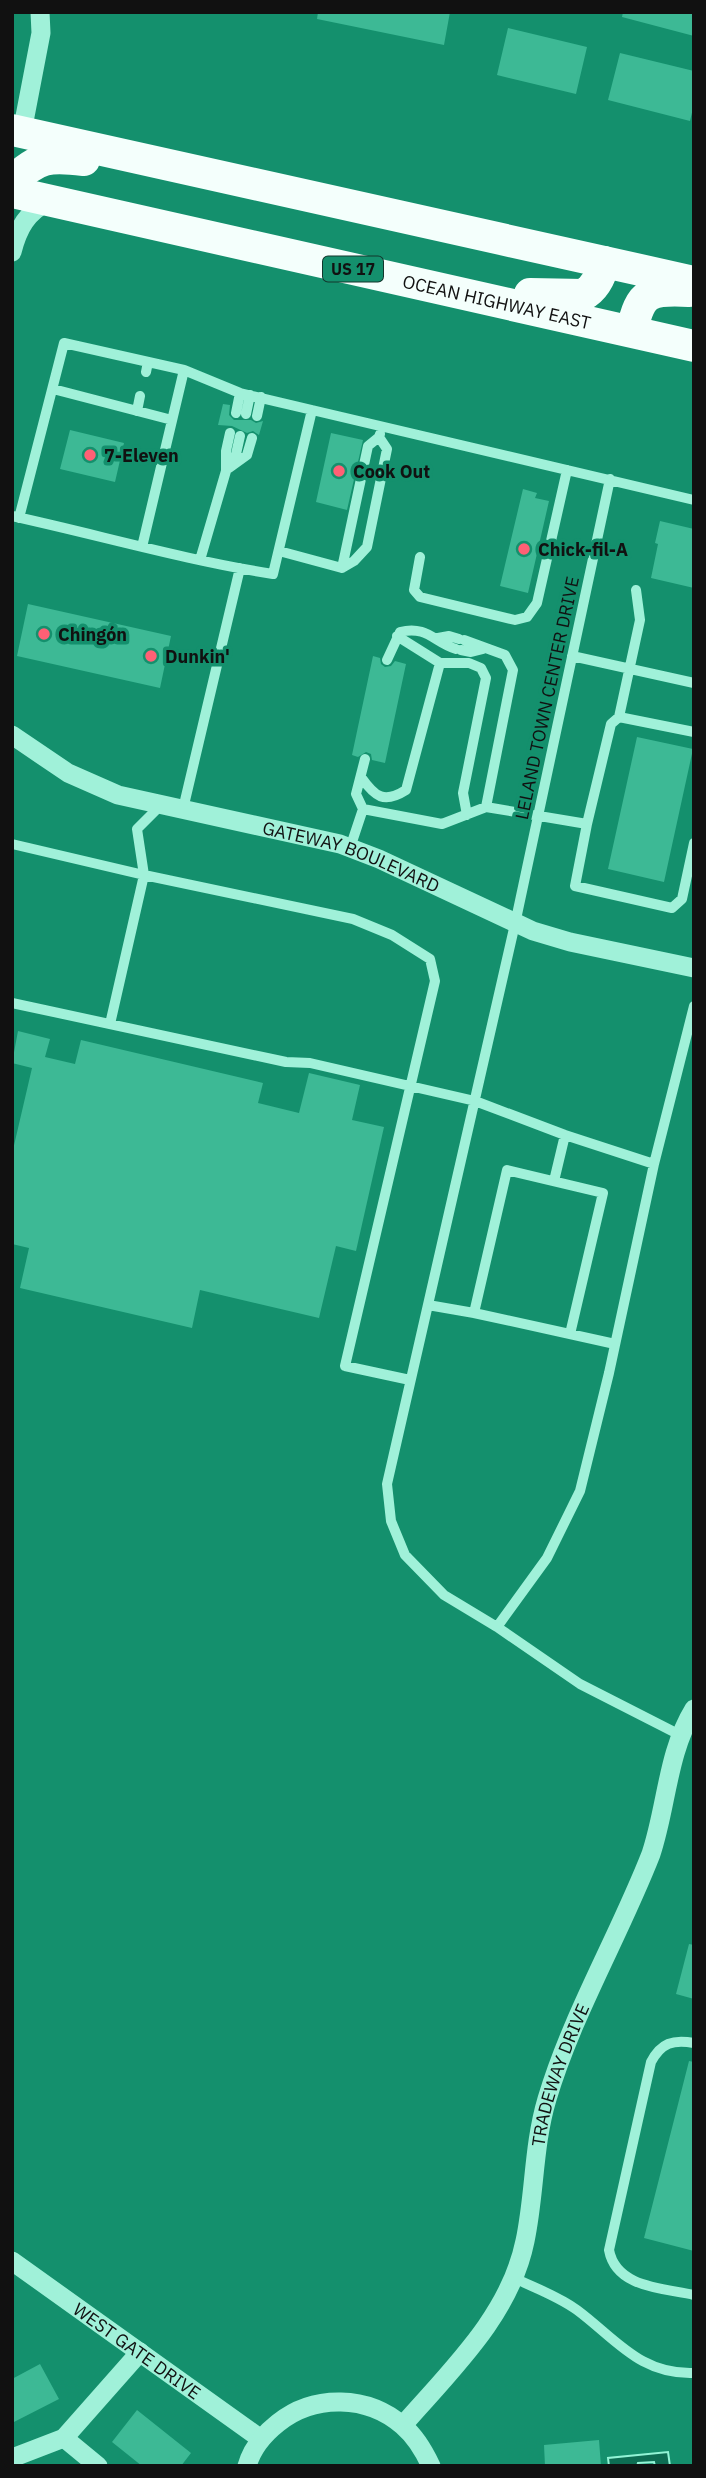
<svg xmlns="http://www.w3.org/2000/svg" width="706" height="2478" viewBox="0 0 706 2478" font-family="'IBM Plex Sans',sans-serif">
<style>
.water{fill:#0d6d53;stroke:#92f4d6;stroke-width:2}
.building{fill:#3db995}
.lines{fill:none;stroke-linecap:round;stroke-linejoin:round}
.service{stroke:#a0f1d9;stroke-width:10}
.minor{stroke:#a0f1d9;stroke-width:19}
.trunk{stroke:#f4fffc;stroke-width:32}
.poi-dot{fill:#ff6075;stroke:#14906d;stroke-width:2.5}
.labels{text-anchor:middle;dominant-baseline:central;stroke-width:7;stroke-linejoin:round;paint-order:stroke}
.shield{fill:#14906d;stroke:#12372d;stroke-width:2}
.shield-label{font-size:16px;font-weight:bold;fill:#111}
.street-label{font-size:18px;fill:#111;stroke:#14906d}
.poi-label{font-size:18px;font-weight:bold;fill:#111;stroke:#14906d;text-anchor:start}
</style>
<rect width="100%" height="100%" fill="#14906d"/>
<path class="water" d="M668,2452L670,2466H655L654,2462L638,2463L637,2466H609L608,2458Z"/>
<path class="building" d="M318,12H450L444,45L317,19Z
M623,12H694V36L622,17Z
M508,28L587,47L576,94L497,75Z
M620,53L694,71V104L690,121L608,100Z
M223,404L230,405L229,415L234,420H251L256,423L263,421L259,435L253,431L247,433L232,426L218,425Z
M70,430L124,443L115,482L60,469Z
M331,433L363,440L347,510L316,502Z
M523,489L537,493L535,498L549,501L528,593L500,586Z
M660,521L694,529V588L651,578L658,544L655,543Z
M28,604L171,636L160,688L17,656Z
M373,656L380,658L381,664L385,667L391,666L395,661L406,664L385,763L372,760L371,754L366,752L358,757L352,755Z
M637,737L693,749L664,882L608,869Z
M18,1031L50,1039L45,1057L75,1064L81,1040L263,1083L258,1103L299,1113L309,1073L360,1085L352,1120L384,1127L356,1251L336,1246L319,1318L200,1290L192,1328L20,1288L29,1248L12,1244V1154L32,1068L12,1063Z
M689,1944L694,1945V1999L676,1994Z
M689,2061L694,2062V2251L644,2238Z
M40,2364L59,2399L12,2423V2379Z
M137,2410L191,2453L181,2466H142L112,2442Z
M599,2440L601,2466H545L544,2445Z"/>
<g class="lines">
<path class="service" d="M146,372L148,362
M53,389L172,420
M312,410L694,500
M137,411L140,396
M236,413L240,393
M246,414L250,395
M257,416L261,397
M229,468L247,455L252,438
M226,470V451L230,433
M610,479L515,924L387,1484L391,1521L405,1555L444,1595L497,1627L580,1684L680,1735
M12,516C99,535 185,560 273,574L312,410L240,393L184,370L142,547
M19,518L64,343L184,370
M279,551L342,568L354,561L367,547L387,449L379,437
M420,557L414,590L420,597L515,620L527,617L537,603L567,470
M200,560L226,471L236,454L240,436
M342,568L368,446L379,437L380,434
M397,636L440,663H469L481,668L486,678L463,793L467,815
M438,638L449,636L459,639
M464,640L505,655L513,670L486,807
M461,650L471,652L483,649
M572,656L694,683
M387,660L400,632C427,625 435,643 456,649
M619,717L694,732
M361,777C375,797 384,804 406,790L440,663
M183,809L240,568
M363,809L442,824L486,807L587,824L575,886L672,908L682,899L694,843
M587,824L611,724L619,717L640,620L636,590
M12,844L144,875L353,919L392,935L430,959L435,981L345,1366L410,1380
M350,848L363,809L356,794L365,759
M12,1003L286,1062L310,1063L475,1101L565,1135L654,1164L609,1373L580,1491L547,1558L497,1627
M110,1024L144,875L137,829L161,805
M654,1164L694,1006
M554,1181L565,1135
M428,1305L474,1313L507,1170L603,1193L570,1334
M474,1313L615,1344
M694,2043C673,2039 661,2043 651,2062L609,2250C616,2288 663,2288 694,2295
M514,2278C535,2288 558,2296 577,2310C616,2339 640,2375 694,2373"/>
<g class="minor">
<path d="M22,132L41,33L40,12"/>
<path d="M12,252C18,228 27,212 49,201"/>
<path id="s1" d="M12,735L68,773L118,795L340,844L379,859L533,931L570,942L694,968"/>
<path id="s2" d="M12,2261L261,2439"/>
<path id="s3" d="M403,2425C451,2370 510,2315 525,2241C535,2194 533,2146 547,2099C572,2015 619,1936 651,1854C667,1806 667,1753 694,1709"/>
<path d="M64,2438L98,2466"/>
<path d="M12,2458L64,2438L140,2352"/>
<path d="M247,2466C252,2448 264,2434 278,2423C314,2394 368,2395 403,2426C416,2437 424,2451 431,2466"/>
</g>
<g class="trunk">
<path d="M12,130L694,282"/>
<path d="M12,182C38,156 50,156 84,160"/>
<path id="s4" d="M12,192L694,346"/>
<path d="M530,294L583,295C596,288 601,276 604,262"/>
<path d="M632,331C640,291 650,289 689,291"/>
</g>
</g>
<g class="poi-dot">
<circle cx="90" cy="455" r="7"/>
<circle cx="339" cy="471" r="7"/>
<circle cx="524" cy="549" r="7"/>
<circle cx="44" cy="634" r="7"/>
<circle cx="151" cy="656" r="7"/>
</g>
<g class="labels">
<rect class="shield" x="323" y="256.5" width="60" height="25" rx="5"/>
<g class="shield-label">
<text x="353" y="269">US 17</text>
</g>
<g class="street-label">
<text stroke="none"><textPath href="#s4" startOffset="497">OCEAN HIGHWAY EAST</textPath></text>
<text transform="translate(547 698) rotate(-78)">LELAND TOWN CENTER DRIVE</text>
<text stroke="none"><textPath href="#s1" startOffset="364">GATEWAY BOULEVARD</textPath></text>
<text stroke="none"><textPath href="#s3" startOffset="394">TRADEWAY DRIVE</textPath></text>
<text stroke="none"><textPath href="#s2" startOffset="154">WEST GATE DRIVE</textPath></text>
</g>
<g class="poi-label">
<text x="104" y="455">7-Eleven</text>
<text x="353" y="471">Cook Out</text>
<text x="538" y="549">Chick-fil-A</text>
<text x="58" y="634">Chingón</text>
<text x="165" y="656">Dunkin'</text>
</g>
</g>
<rect width="706" height="2478" fill="none" stroke="#111111" stroke-width="28"/>
</svg>
